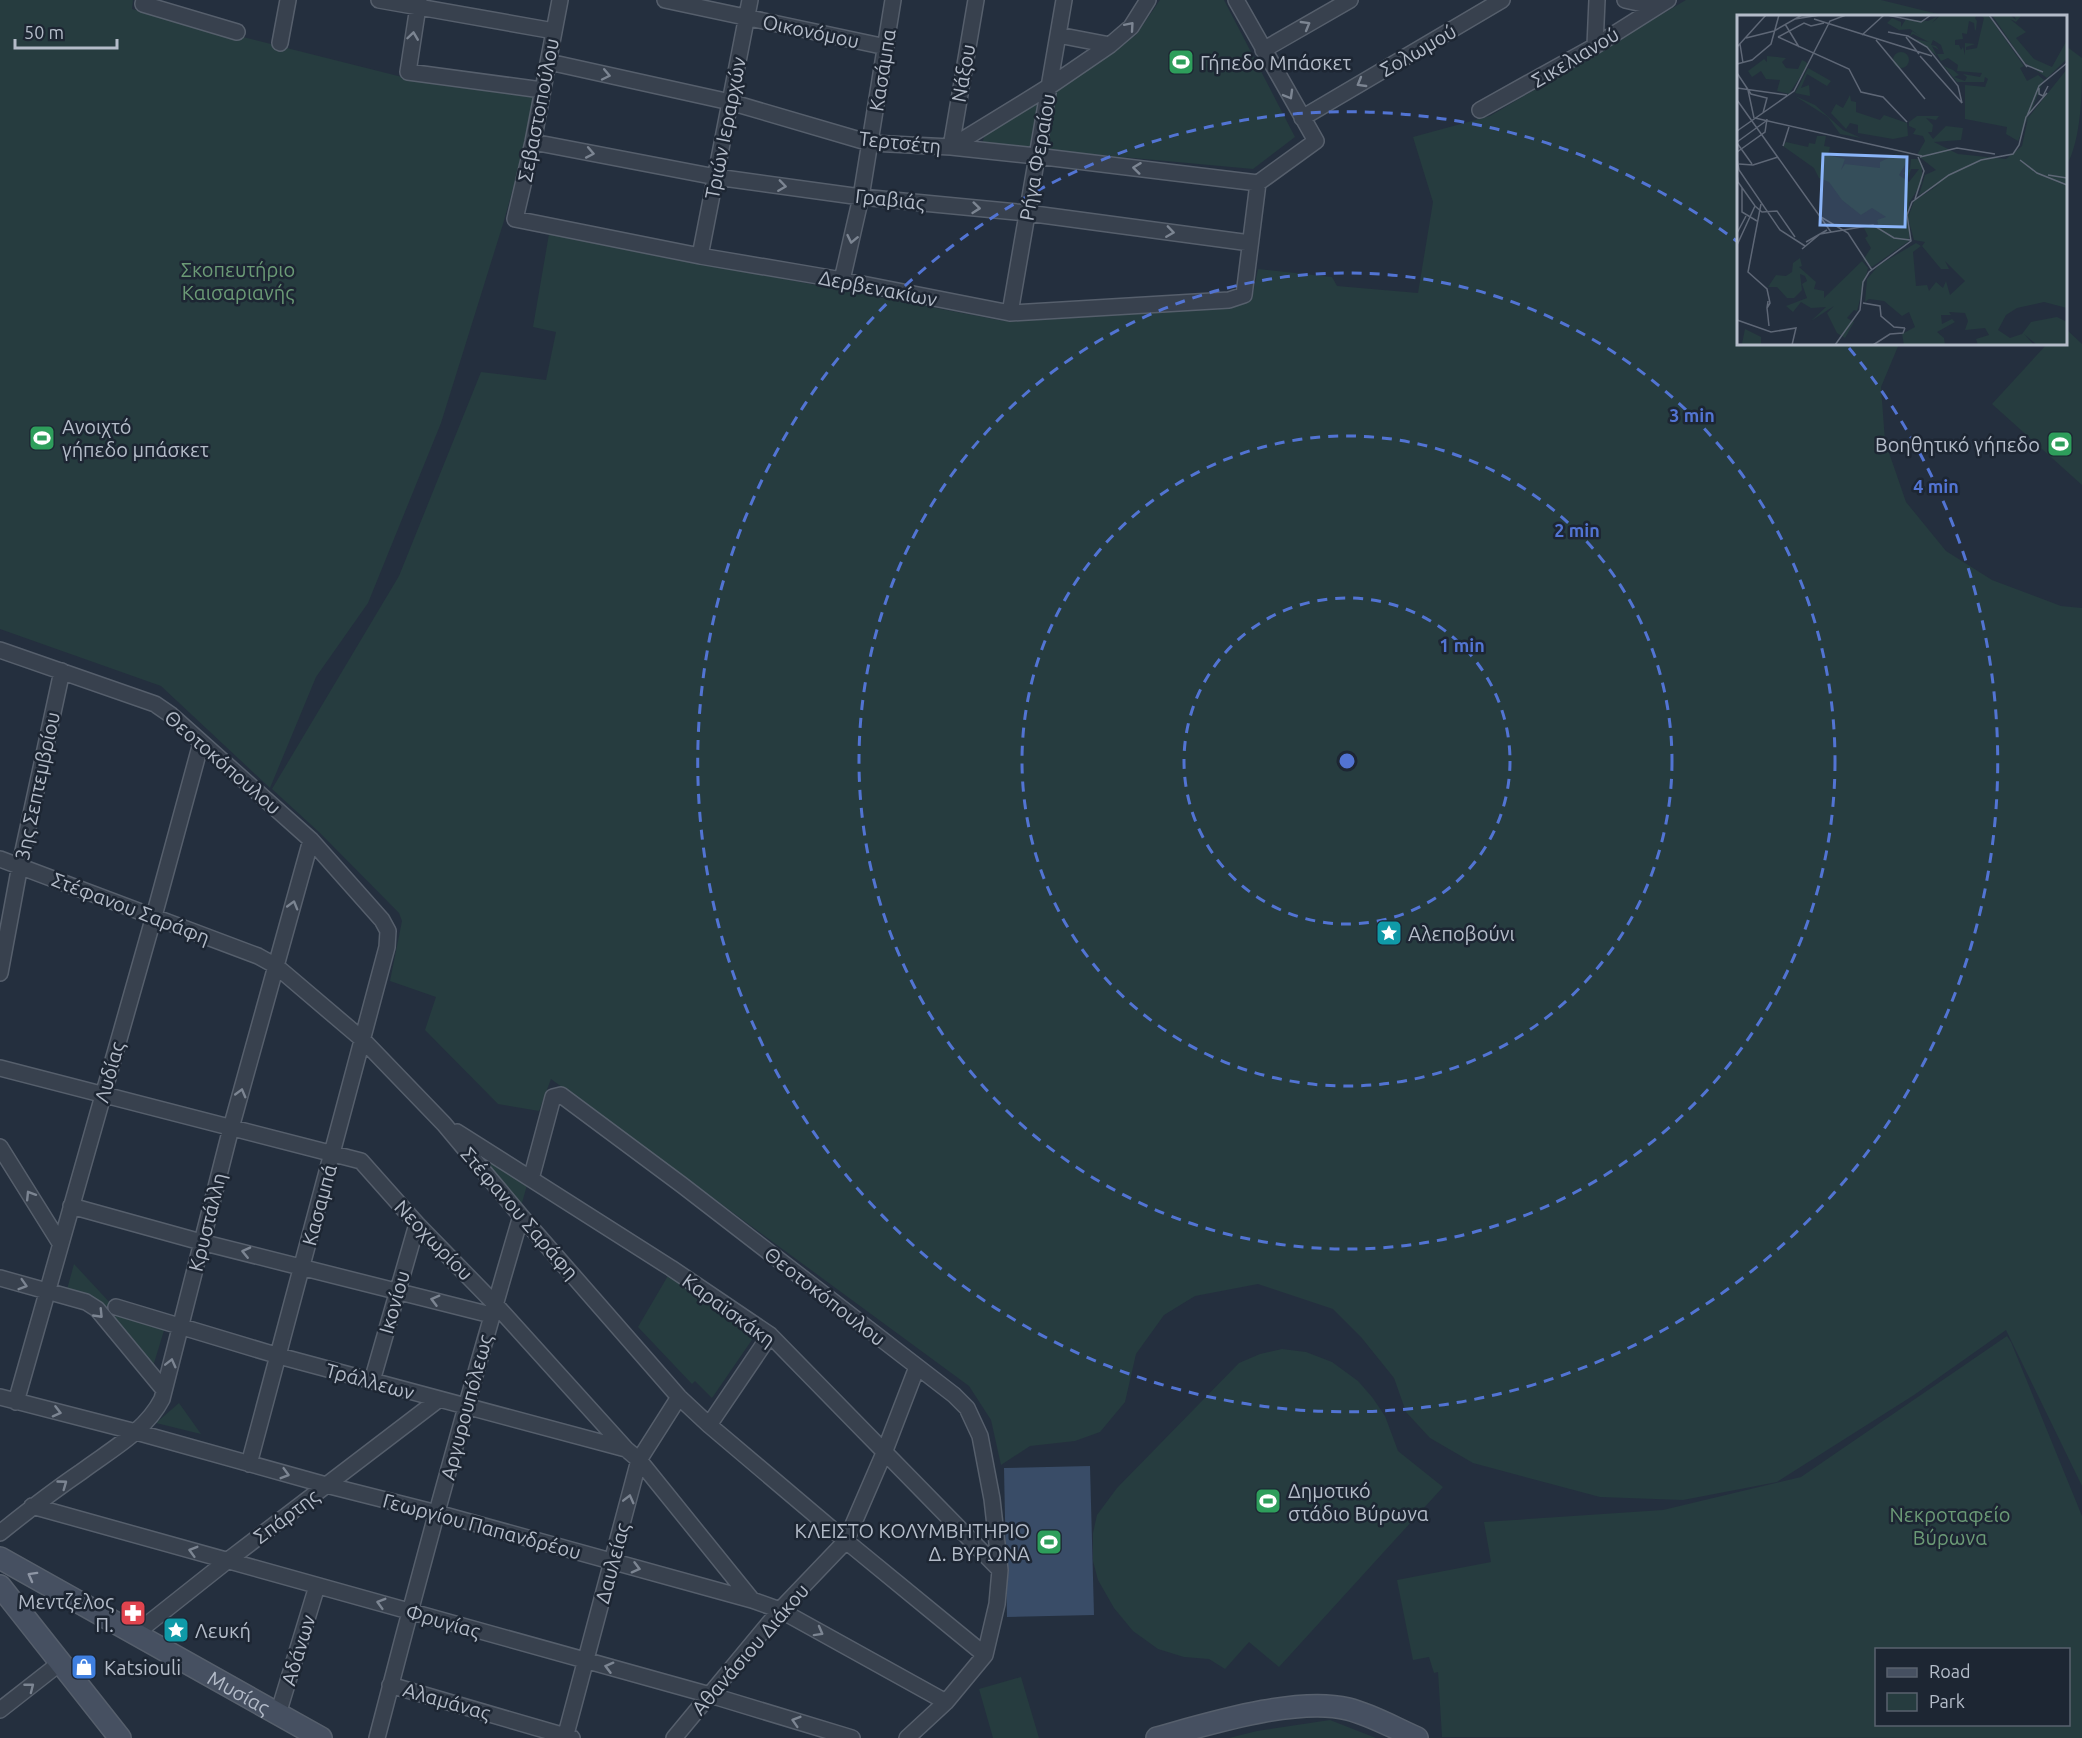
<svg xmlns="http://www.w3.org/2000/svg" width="2082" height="1738" viewBox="0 0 2082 1738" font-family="Ubuntu,sans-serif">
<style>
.green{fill:#263c3f;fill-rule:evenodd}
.water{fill:#394c67}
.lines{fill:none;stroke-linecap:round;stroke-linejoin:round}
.street-casing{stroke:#565f6c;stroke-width:18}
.secondary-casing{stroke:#565f6c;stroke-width:24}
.street{stroke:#38414e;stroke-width:15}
.secondary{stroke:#465061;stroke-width:21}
.oneway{stroke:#7c8592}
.oneway2{stroke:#8e96a5}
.ring{fill:none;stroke:#5274d3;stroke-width:3;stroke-dasharray:10 8}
.labels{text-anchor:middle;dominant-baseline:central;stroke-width:5;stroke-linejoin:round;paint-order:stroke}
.street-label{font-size:20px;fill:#b4bcc9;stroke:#1d2633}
.poi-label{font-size:20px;fill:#b4bcc9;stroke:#1d2633;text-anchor:start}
.park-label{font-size:20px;fill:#6b9a76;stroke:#1d2633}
.inset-road{fill:none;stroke:#5e6776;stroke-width:1.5}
.view{fill:#8ab4f8;fill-opacity:0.15;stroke:#8ab4f8;stroke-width:3}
.inset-edge{fill:none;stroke:#b4bcc9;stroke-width:3}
.centre{fill:#5274d3;stroke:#1d2633;stroke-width:3}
.ring-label{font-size:18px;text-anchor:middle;font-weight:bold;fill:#5274d3;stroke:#1d2633;stroke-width:5;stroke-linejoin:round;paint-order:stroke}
</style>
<rect width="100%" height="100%" fill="#242f3e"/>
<path class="green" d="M0,0H133L132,9L406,78L536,95L520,164L503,224L441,423L368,603L316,677L270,788L161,686L0,629Z
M1160,0H1224L1295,137L1253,169L982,144L987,127L1136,35Z
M1686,0H1881L1946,16H1738V344H1899L1881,387L1885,441L1906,502L1946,551L1992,580L2061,606L2082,608V1486L2006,1330L1914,1395L1777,1482L1683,1500L1600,1497L1473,1463L1430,1438L1406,1412L1394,1378L1361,1337L1333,1309L1258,1284L1195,1296L1164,1315L1136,1354L1125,1402L1100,1432L1075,1441L1030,1446L1001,1465L991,1420L969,1386L551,1079L539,1111L498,1104L425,1030L436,997L390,981L402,921L399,913L320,833L272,789L399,576L481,372L546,380L556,332L533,327L549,234L1004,321L1233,307L1252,298L1258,269L1332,277L1337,286L1418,293L1433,202L1413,137L1490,116Z
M2066,46L2082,58C2082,92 2082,138 2066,167Z
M2066,329L2082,344V485L1992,404L2047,344H2066Z
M482,1152L528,1182L521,1206L477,1158Z
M74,1264L112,1305L166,1324L151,1373L99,1308L66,1293Z
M669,1274L758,1331L712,1398L695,1381L692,1384L638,1327Z
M2007,1336L2011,1342L2082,1516V1738L1442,1737L1438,1672L1434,1673L1429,1657L1413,1660L1397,1580L1491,1562L1484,1522L1663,1510L1801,1477ZM1876,1650H2068V1724H1876Z
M1282,1349L1306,1352L1332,1362L1358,1381L1372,1397L1385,1416L1398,1451L1443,1487L1279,1667L1249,1642L1225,1669L1209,1659L1184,1657L1158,1649L1133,1631L1114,1608L1098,1580L1093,1561V1533L1097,1515L1117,1488L1239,1363L1260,1354Z
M179,1403L201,1434L156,1423Z
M1021,1677L1039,1738H993L979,1689Z
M1330,1720L1376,1738H1229L1257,1731Z"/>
<path class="water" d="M1090,1466L1094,1615L1007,1617L1004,1468Z"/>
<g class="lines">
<g class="street-casing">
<path id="street" d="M144,0L143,4L237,32
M379,0L554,31
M419,0L408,72L542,90
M560,0L533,142L515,219L700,256L842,280L1010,313L1229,300L1244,295L1258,183L1316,141L1236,0
M665,0L886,47
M1625,0L1656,7
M1058,35L1110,45
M280,43L288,0
M1595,46L1597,0
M1263,50L1350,0
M549,62L730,102L870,143L951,147L1036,156L1258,183
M1480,110L1595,46L1668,0
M1302,118L1502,0
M533,142L716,177L861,197L1027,213L1250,243
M951,147L1050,86L1110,45L1131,27L1148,0
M951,147L976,0
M700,256L750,0
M842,280L861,197L893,0
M1010,313L1064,0
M0,650L155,704L171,715L311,840L382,920L388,931L387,947L249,1464
M0,859L258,956L276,966L363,1040L444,1124L521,1216L679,1397L709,1425L846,1541L985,1655
M0,973L20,865L62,671
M0,1068L361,1161L417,1224L495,1304L626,1449L639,1460L752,1600
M457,1132L671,1268L770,1335L1000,1570
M0,1147L60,1243
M531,1179L553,1097L561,1095L682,1185L954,1395L967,1408L980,1436L992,1499L1000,1570L997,1604L985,1655L946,1702L907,1738
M71,1206L201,1242L491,1315
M0,1278L86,1302L97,1309L164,1390
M116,1307L279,1356L626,1449
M372,1381L417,1224
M0,1397L136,1432L326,1485L437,1513L752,1600L780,1610L946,1702
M16,1402L154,916L201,743
M709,1425L770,1335
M32,1506L710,1695L852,1738
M0,1533C26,1512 53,1491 81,1472C110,1450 145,1432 162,1399L231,1128L311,840
M135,1634L227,1561L438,1400
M390,1685L572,1738
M0,1710L60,1663
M278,1714L317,1586
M377,1738C422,1563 470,1389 521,1216
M565,1738L639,1460L679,1397
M674,1738L780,1610L846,1541L884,1453L917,1367"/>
</g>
<g class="secondary-casing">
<g id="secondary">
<path id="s1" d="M0,1558L321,1738"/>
<path d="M0,1586L120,1738"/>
<path d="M1157,1738C1208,1724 1297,1696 1348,1709C1372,1715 1394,1728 1417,1738"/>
</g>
</g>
<use href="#street" class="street"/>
<use href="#secondary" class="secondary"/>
</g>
<defs><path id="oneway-chevron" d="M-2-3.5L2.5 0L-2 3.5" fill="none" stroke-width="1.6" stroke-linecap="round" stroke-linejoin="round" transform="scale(1.5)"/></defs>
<g class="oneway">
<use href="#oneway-chevron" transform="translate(1306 25) rotate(-30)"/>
<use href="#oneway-chevron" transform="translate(1130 26) rotate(-49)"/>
<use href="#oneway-chevron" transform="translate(413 36) rotate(-82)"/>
<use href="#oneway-chevron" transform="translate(606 75) rotate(12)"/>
<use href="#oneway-chevron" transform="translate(1361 83) rotate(150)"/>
<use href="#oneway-chevron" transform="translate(1289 95) rotate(60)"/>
<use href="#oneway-chevron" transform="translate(590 153) rotate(11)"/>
<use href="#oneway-chevron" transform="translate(1137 168) rotate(-173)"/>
<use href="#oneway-chevron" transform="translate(782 186) rotate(8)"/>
<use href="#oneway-chevron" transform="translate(976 208) rotate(6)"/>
<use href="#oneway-chevron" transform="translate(1170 232) rotate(8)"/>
<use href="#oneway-chevron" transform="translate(852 239) rotate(102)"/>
<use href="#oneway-chevron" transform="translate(293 905) rotate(-74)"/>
<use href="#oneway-chevron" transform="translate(241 1093) rotate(-75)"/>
<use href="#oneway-chevron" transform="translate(30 1195) rotate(-122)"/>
<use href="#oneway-chevron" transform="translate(246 1252) rotate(-167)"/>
<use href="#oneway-chevron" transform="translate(23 1285) rotate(17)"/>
<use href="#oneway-chevron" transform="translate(435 1300) rotate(-165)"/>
<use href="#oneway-chevron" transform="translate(99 1314) rotate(46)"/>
<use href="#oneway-chevron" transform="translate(171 1363) rotate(-76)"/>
<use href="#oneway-chevron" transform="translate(57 1412) rotate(14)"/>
<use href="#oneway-chevron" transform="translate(285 1474) rotate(16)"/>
<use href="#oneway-chevron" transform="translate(63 1484) rotate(-36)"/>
<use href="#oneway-chevron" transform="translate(629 1499) rotate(-76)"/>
<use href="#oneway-chevron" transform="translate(193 1551) rotate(-164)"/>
<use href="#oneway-chevron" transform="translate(636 1568) rotate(15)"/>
<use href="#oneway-chevron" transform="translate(381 1603) rotate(-164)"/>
<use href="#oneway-chevron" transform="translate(819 1632) rotate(29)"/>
<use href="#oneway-chevron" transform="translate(609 1667) rotate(-165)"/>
<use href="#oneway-chevron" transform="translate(30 1687) rotate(-38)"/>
<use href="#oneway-chevron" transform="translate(796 1721) rotate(-163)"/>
</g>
<use class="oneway2" href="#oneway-chevron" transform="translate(32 1576) rotate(-151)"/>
<g class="ring">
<circle cx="1347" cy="761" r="163"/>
<circle cx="1347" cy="761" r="325"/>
<circle cx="1347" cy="761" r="488"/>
<path d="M1849 348A650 650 0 1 1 1738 242"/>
</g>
<defs>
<g id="stadium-square" transform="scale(1.35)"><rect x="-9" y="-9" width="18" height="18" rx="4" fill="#2e9e5b" stroke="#1d2633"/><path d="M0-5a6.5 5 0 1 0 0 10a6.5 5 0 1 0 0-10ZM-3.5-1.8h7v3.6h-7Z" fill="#fff"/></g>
<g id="sight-square" transform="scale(1.35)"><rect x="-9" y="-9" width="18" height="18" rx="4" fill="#0f9aa8" stroke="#1d2633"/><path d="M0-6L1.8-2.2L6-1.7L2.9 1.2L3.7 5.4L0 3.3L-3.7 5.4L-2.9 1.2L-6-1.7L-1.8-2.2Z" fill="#fff"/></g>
<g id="pharmacy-square" transform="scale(1.35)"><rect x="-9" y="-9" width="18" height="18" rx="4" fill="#e0444e" stroke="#1d2633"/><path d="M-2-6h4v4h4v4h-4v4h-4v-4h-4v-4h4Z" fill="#fff"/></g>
<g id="shop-square" transform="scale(1.35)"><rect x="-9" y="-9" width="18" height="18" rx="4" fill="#3f7fe0" stroke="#1d2633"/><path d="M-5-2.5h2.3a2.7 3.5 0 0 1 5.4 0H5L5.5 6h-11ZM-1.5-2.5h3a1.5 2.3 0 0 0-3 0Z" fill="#fff"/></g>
</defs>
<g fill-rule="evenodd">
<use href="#stadium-square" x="1181" y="62"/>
<use href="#stadium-square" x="42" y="438"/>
<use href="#stadium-square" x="2060" y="444"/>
<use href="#sight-square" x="1389" y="933"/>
<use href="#stadium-square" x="1268" y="1501"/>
<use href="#stadium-square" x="1049" y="1542"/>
<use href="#pharmacy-square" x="133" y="1613"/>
<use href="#sight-square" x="176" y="1630"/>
<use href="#shop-square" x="84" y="1667"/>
</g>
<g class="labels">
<g class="street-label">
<text transform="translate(811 31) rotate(12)">Οικονόμου</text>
<text transform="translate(1418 50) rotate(-30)">Σολωμού</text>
<text transform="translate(1575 57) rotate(-31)">Σικελιανού</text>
<text transform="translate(882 70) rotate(-81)">Κασάμπα</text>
<text transform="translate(963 73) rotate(-80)">Νάξου</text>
<text transform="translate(538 110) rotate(-79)">Σεβαστοπούλου</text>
<text transform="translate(725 128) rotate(-79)">Τριών Ιεραρχών</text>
<text transform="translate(900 142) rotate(6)">Τερτσέτη</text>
<text transform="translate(1037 157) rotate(-80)">Ρήγα Φεραίου</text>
<text transform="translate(890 199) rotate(6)">Γραβιάς</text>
<text transform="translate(878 288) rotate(11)">Δερβενακίων</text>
<text transform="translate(223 762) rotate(41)">Θεοτοκόπουλου</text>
<text transform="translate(37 786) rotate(-78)">3ης Σεπτεμβρίου</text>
<text transform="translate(131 908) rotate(21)">Στέφανου Σαράφη</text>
<text transform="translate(109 1072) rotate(-74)">Λυδίας</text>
<text transform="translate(319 1205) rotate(-75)">Κασαμπά</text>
<text transform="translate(520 1213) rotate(49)">Στέφανου Σαράφη</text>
<text transform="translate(207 1222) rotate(-76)">Κρυστάλλη</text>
<text transform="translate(434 1240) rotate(46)">Νεοχωρίου</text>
<text transform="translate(825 1296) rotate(38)">Θεοτοκόπουλου</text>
<text transform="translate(394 1302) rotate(-74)">Ικονίου</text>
<text transform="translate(729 1310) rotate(36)">Καραϊσκάκη</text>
<text transform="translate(370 1381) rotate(15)">Τράλλεων</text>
<text transform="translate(466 1407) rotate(-75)">Αργυρουπόλεως</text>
<text transform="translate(286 1516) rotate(-37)">Σπάρτης</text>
<text transform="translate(482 1526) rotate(15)">Γεωργίου Παπανδρέου</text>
<text transform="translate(612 1563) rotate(-75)">Δαυλείας</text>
<text transform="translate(443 1621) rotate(16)">Φρυγίας</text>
<text transform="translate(750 1649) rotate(-49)">Αθανάσιου Διάκου</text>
<text transform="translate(298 1650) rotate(-73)">Αδάνων</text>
<text stroke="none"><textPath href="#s1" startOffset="274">Μυσίας</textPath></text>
<text transform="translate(447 1701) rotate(16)">Αλαμάνας</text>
</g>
<g class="poi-label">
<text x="1200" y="62">Γήπεδο Μπάσκετ</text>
<text x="62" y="426">Ανοιχτό<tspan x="62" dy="23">γήπεδο μπάσκετ</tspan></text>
<text x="2040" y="444" text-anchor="end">Βοηθητικό γήπεδο</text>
<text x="1408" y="933">Αλεποβούνι</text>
<text x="1288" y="1490">Δημοτικό<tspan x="1288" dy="23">στάδιο Βύρωνα</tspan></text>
<text x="1030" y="1530" text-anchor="end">ΚΛΕΙΣΤΟ ΚΟΛΥΜΒΗΤΗΡΙΟ<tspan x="1030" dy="23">Δ. ΒΥΡΩΝΑ</tspan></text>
<text x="114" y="1601" text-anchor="end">Μεντζελος<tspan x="114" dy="23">Π.</tspan></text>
<text x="195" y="1630">Λευκή</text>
<text x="104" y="1667">Katsiouli</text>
</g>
<g class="park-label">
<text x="238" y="269">Σκοπευτήριο<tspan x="238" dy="23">Καισαριανής</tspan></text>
<text x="1950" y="1514">Νεκροταφείο<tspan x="1950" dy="23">Βύρωνα</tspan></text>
</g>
</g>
<g transform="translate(1737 15)">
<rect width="330" height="330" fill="#242f3e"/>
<path d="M204,0H240L238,3L240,6L239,14L238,16L237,8L232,6L230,19L225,18L226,24L218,25V30H222L224,35L226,32L228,40V28L238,29L229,32V35L240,33L247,3L243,0H251L287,51L283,53L290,66L301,60L307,65L281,126L269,119L270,112L228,104V70L248,72L251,64L248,62L247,67H220L200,43L207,51L216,55L217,52L216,55L222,60L217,62L228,66L230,62L226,59L243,62L245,58L220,56L221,50L211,43L204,46L200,39H207L204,30L196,25L194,30L199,31L202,35L195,31L200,41L178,24L192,27L176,19L173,21L175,16L183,21L173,14L162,15L150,8L155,3L164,7V12L169,4L191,6L201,1L195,8ZM255,0H273L279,5L277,0H285L279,7L273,4L289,17L279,23L297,44L315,52L330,25V44L310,63L287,47ZM156 45a8 8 0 1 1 16 0a8 8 0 1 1-16 0ZM30,41L49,43L45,47L49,53L61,54L65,45L69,47L71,50L52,79L40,76L43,65L29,64L24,56L15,62L11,56L27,44L30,47ZM71,53L94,66L90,71L70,59L64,73L72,70L73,81L58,78ZM330,54V293L307,287L280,293L269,300L261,315L273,323L285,319L294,307L320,302L330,307V330H300L287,319L297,330H241L239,324L252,320L248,313L228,315L231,306L228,298L212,297L214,300H204L205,309L215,304L218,307L200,317L207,323L208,330H167L165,319L178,312L172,297L165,301L147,286L132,284L128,287L130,264L142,250L179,228L184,231L176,237L179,271L190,270L192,276L199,267L206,273L209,266L213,280L228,266L208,246L212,254H204L185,231L188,227L177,225L171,203L177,186L203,169L182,180L188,160L199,155L180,140L188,126L186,121L176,119L179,114L172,111V107L180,101H202L199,105L189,103L196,110L195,117H191L196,124L209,111L226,113L224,125L197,127L221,139L269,144L285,131L291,103ZM113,80L114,86L119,87V97L143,105L147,100L170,108L171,121L156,124L121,118V110L113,108L109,114L94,98L99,89L106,93ZM58,81L78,90L106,115L124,123L103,119L91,102ZM80,121H89L87,131L93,132L91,140L108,144L104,155L108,149L143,153V147L159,139L171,145L162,160L172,167L182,154H174L171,163L166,158L173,154L174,144H181L185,149V168L172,188V226L135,252L126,245L134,233L128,223L131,221L127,213L142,212L140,205L149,202L135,193L124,200L105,185L92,167L82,163L77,153L46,131L49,127L71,132L72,128L78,129ZM63,243L65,251L62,252L79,267L77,274L87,276V283L125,246L131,253L120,296L117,295L110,303L117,307L108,323L100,318L90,298L97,291L74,306L89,292L74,293L64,287L56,297L49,291L70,283L65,269L70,266L68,261L63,259L65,275L57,283H50L40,272H31L39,260L49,261L55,257L56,248ZM8,314L24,322V330L5,329Z" fill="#263c3f"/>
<path class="inset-road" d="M150,0L184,7L194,0M252,0L290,52M58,4L83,0M77,4L195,41M48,9L62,32M151,17L171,21L190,32L221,71L225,88L183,41M125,20L147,0M41,22L112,54L124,77L146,82L170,107M41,22L67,8L74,11L87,8M169,22L182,39M9,23L37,16L65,0M139,25L188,84M3,29L6,48M0,32L29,0M0,49L15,45L34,29L42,0M289,50L306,57M0,58L14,79L30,83L26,98M0,73L50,80M302,73V79L306,81L311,71M11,75L17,103M0,85L94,217M290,101L302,71L330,48M18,103L185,141M0,116L57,76L93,6L109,0M0,127L29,106M0,128L15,149M46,131L52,112M0,137L28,117L30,104M183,142L220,133L258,139M0,143L2,155L43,215L68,231M283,145L300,158L330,170M2,149L16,150L41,142M0,159L1,167L18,191L25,197L40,196L58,222M311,160L330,163M5,173V197L20,206M178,184L187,156L181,142M24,189L11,257L30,274L33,288L30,293L31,286M84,202L111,218L135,255M0,218L9,201M69,227L90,215M0,230L18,191M65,234L83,219L136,210L157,223L173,225M126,288L143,291L144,301L157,312L168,313M30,293L32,311M0,305L34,317L59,313L55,330M98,330L123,295L126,267L132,257L174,226L170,200L175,187L212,160L244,145L276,139L282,130L289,102L310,78M136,330L153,319L166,318L168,313"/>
<path class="view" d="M86,139L170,142L168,212L83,210Z"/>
<rect width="330" height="330" class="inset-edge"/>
</g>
<circle cx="1347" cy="761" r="9" class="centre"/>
<g class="ring-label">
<text x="1692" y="422">3 min</text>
<text x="1936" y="493">4 min</text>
<text x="1577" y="537">2 min</text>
<text x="1462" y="652">1 min</text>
</g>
<rect x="1875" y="1648" width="195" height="78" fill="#1d2633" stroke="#59626f" stroke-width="1.5"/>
<rect x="1887" y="1668" width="30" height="9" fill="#465061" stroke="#59626f" stroke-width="1.5"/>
<text x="1929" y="1678" font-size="18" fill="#b4bcc9">Road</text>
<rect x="1887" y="1693" width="30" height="18" fill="#263c3f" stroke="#59626f" stroke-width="1.5"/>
<text x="1929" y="1708" font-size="18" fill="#b4bcc9">Park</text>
<path d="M15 39v9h102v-9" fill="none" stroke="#b4bcc9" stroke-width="3"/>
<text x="24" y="39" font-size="18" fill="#b4bcc9" stroke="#1d2633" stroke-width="4.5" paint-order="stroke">50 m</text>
</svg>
